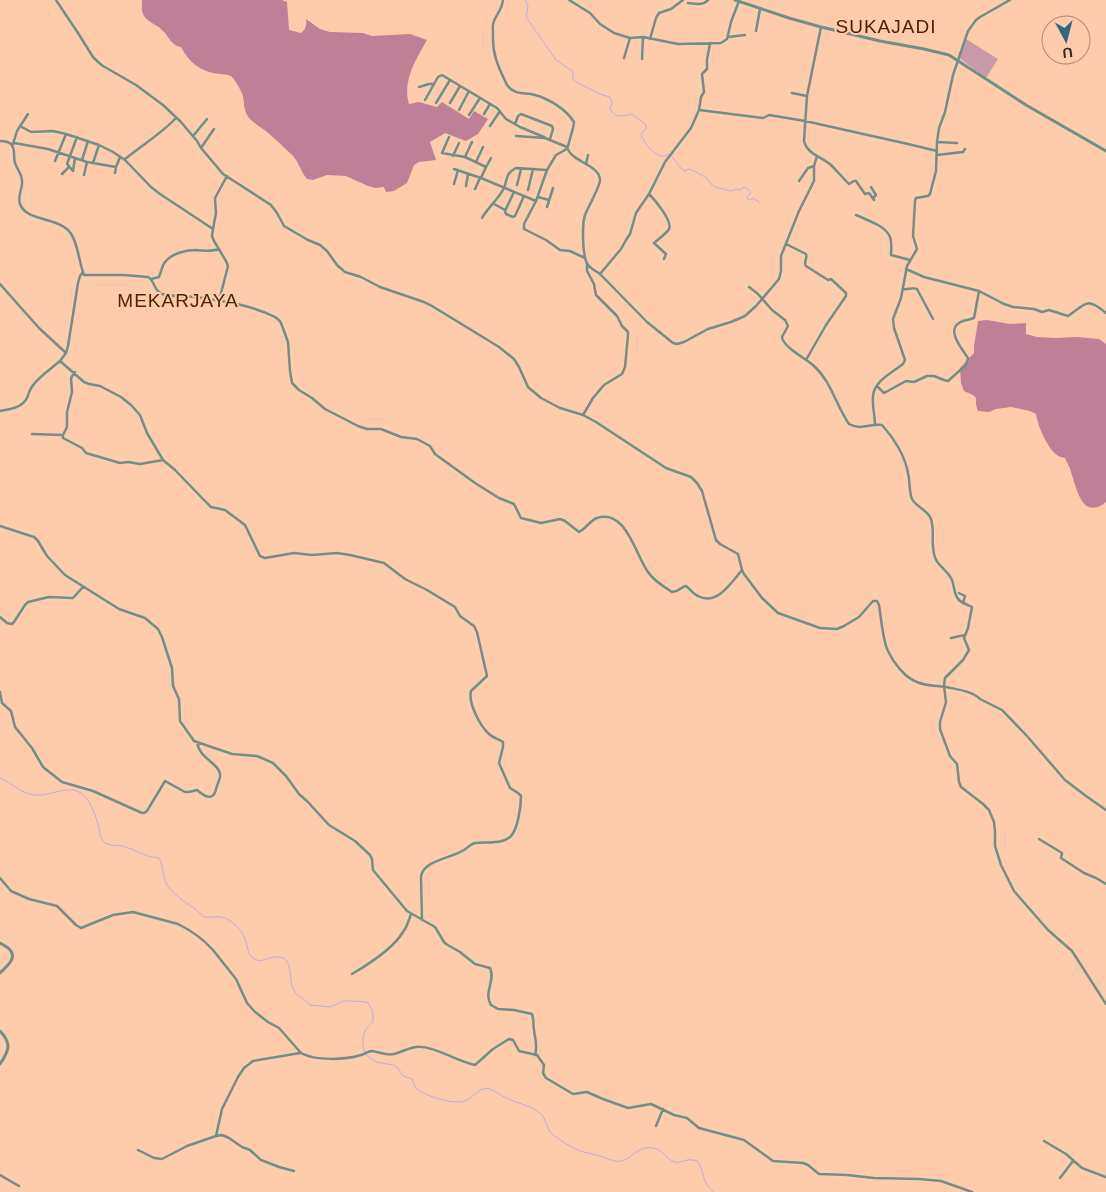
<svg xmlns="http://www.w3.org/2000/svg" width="1106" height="1192" viewBox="0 0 1106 1192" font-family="Arial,sans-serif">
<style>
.green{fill:#c79aa9}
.forest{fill:#bf7f96}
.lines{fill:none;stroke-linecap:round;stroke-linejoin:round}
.stream{stroke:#bbace7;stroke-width:1}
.minor{stroke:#709087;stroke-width:2.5}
.tertiary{stroke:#709087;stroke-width:3}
.labels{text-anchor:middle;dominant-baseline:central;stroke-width:4;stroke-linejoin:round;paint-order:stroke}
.quarter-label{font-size:19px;letter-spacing:1px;fill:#4c2503;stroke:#feccaa}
</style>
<rect width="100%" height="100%" fill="#feccaa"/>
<path class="green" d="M966,39L998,59L986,78L959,58Z"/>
<path class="forest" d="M142,0H282L287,2L289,30L301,33C306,29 307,25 306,19L320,29L330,32L363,33L372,36L410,34L427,40C416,59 402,81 409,104L419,102L437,107L442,102L469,119L474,111L488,119L478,134L466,141L445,133L430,142L436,160L419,162L414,165L407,183L394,191L386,192L384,187L375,188L368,186L346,176L327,175L313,180L307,179C301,172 299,163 293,156C285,148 276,140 267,132C261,127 251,122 247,115C244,109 244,102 243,96C241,90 235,80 231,76C227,74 223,75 220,74C200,72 190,63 181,47C172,46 169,37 163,31C158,25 149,23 144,16C141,11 142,5 142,0Z
M987,320L1010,324L1026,323V334L1037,337L1055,338L1077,337L1099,339L1106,344V502C1082,521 1077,489 1071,472C1070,467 1067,463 1065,458C1062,457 1059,457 1057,455C1047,448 1038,426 1036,414L1030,411L1011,407L996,409L989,412L978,411L976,405V398L973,395L964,391L961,383L960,368L974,353V346L978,321Z"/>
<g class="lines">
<path class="stream" d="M525,0L528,6L526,17L556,60L571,70L573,73V80L576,82L600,94L610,97L612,103L610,108C615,119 623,116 632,114L646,125V129L641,134C642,141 656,158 664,156C666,156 667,155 668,154C676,158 677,167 685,171L688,169L692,170L707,178L711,184L715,187L731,191L736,189L740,190L744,187L748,189L751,192L747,197L748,199L750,200L753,198L759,202
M0,778C12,783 21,793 34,795C50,797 64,785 79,792C90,797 96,817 99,828C100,833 100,837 104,842C109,846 116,845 122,846C131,848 139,853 148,856C151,857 155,857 159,858C164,866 162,876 167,885C176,899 193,905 204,917C211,918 220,915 227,919C235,923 244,933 246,942C248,948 248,955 254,959C262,964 271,955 280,957C293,960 289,977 292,986C297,999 304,997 310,1005L330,1007L344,1001H354L366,1002L369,1004L373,1013V1022L366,1029L363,1037V1047L366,1055L376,1062L393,1065L398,1068L403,1076L412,1079C414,1083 415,1089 420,1091C429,1097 457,1106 467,1100C475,1096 480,1086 490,1089C496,1091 501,1096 507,1098C518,1104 531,1105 541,1114C547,1120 546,1129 552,1134C558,1139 571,1147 578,1150C585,1153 593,1154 600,1156C605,1158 610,1160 615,1161C628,1164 633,1150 645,1148C662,1145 663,1158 675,1162C682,1164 686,1157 697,1161C706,1172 700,1181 713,1192"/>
<path class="minor" d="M56,0L78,33L93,57L98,62L103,66L136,85L163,105L181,122L197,141L201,148L223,174L271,205L277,213L284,226L308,240L320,245L327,251L337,265L345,272L361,277L380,287L424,302L432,306L486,339L499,347L514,359L519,367L528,387L541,398L560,408L583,415L596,422L666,468L691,477L697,483L702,491L716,540L720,544L738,554L742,570L744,574L762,598L778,613L820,628L837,629L844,626L859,617L873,601H877L879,605C881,617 883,642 888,651C893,662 905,678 917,682C928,687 940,685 951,688C961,690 973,692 980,699L1002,710L1027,736L1065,780L1086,796L1106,810
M503,0C502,10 497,13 494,21C492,25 493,29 493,33C492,55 498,66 507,85C515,96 525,92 535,95C549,99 566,109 574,122L573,128L568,146L565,150L556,155L547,170L536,201L524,224V229L546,240L560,250L570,251L585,258
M569,0L590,13L600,24L614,33L630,38L643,37L678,44L721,43L727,39L731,22L739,1
M688,3C695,4 703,6 708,0
M821,27L807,96L804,141C807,154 822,157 831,165C837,171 843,178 849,184L854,181H856L865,194L869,193L874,200
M756,31L760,9
M728,37L745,35
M650,39L656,18L659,13L671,9L683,0
M624,58L630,38
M642,59L643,37
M419,87L429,84H434
M792,93L807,96
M425,100L438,77L442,75L497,108L506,119L520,127L544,137
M436,103L450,80
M450,103L460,86
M459,110L469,91
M699,110L763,118L769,115L805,121L908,144L937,151
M484,114L490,104
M469,115L480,98
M515,124L518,116L521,114L552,126L553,129L550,139
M20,126L31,132L53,131L66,134L99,145L113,152L125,160L151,187L160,194L213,229
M490,126L500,111
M193,136L207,119
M516,136L545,138L567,147C571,162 598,164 600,179C601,185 588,207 585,215C582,224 582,257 588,265C591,269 596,271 600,274L647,322L673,343L677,344L684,342L708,329L731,322L745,316L756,306L779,279L781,271V256L799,211L814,181V166L817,156
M449,137L442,153L465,157L486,167L481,178
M0,141C4,141 8,141 11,144C16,149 13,157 15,163C17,169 22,174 22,181C23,188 17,196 20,204C26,221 56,217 69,231C78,241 79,263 84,275H124L148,277C155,281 154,291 162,294C173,297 186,296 197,297C223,301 251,305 275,317L279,320L281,323L288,342L290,371L292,383L299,390L312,398L325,409L358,426L367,429H381L401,437L417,439L430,446L435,454L475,483L499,498L514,504L521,518L541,523L560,519L565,521L579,532C586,529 589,521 597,518C626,508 636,556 648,572C653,580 664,587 672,592C679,592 680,587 686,586C690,589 693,594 698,596C717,606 731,583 742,570
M937,142L957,143
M14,143L48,149L87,162L116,167
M13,144L17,131L28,114
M201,148L214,129
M937,155L963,152L965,149
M453,156L459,143
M465,157L472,142
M125,159C142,145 161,134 176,118
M82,160L88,141
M55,161L66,134
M476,162L483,147
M93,163L99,145
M586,164L588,155
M486,167L491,158
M454,169L481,178L536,201
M73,171L67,164L77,137
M73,171L75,158
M115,173L116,167L120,157
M62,174L69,167
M84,175L87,162
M799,181L808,168L814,166
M454,184L458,170
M517,185L521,169
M466,186L468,174
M871,187L876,195L873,198
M475,189L480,178
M528,190L533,169
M514,192L505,211L506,214L513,217L515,216L524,196
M649,194C654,199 673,221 669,229C666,234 658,239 654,243L666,254L664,259
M538,197L549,200
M494,204L505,210
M547,207L553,188
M856,215C863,218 870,221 878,225C892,233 892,240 891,255L910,260
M482,218C488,207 498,200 504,188C508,178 505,174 516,168L547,170
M786,244L806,254C808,258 803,262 806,266L828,280L831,279L846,293V296L826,325L806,360
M906,269L924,277L979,291L1004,304L1013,307L1034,309L1042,312L1049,310L1068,316C1086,304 1086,296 1106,313
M83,272L80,276L78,283L68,346L66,353L60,361L84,382L89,384L100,386L121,397L131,405L140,415L147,433L163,460L175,470L203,499L211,507L225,510L245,525L260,556L265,558L294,553L312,555L337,553L350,555L384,563L405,579L427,590L455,607L460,616L474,626L477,632L487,676L471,691C468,703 480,726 489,734C493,738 499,739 503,742V747L499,763L510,788L518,793L521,796C521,806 518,830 510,837C506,840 500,842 495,842C489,843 482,842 475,843C470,844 467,849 462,851C451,858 422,861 421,877L422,920
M600,274L621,249L626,240L630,234L636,213L649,194L665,162L691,128L699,110L701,97L704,92L702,74L707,69V60L710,43
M151,279L159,277C161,272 162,266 165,262C171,254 185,250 195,250C203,251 211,252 219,249
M0,284L39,328L66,353
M749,287L758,294L772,310L785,320L788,326L782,337C783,347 805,358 813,365C832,382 835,404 849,424C862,431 870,423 882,425C894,438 905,456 908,473C910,481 909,492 912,499C916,507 928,510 931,519C934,529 932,536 933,546C934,566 943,565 951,578C955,585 953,594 959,600C962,603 968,605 972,607L968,628L964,638L969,650L963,660L945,678L944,686L946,702L940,722V729L950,756L957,764L959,782L961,787L983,804L989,810L994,822L995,832V846L1001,865L1014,891L1048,930L1072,951L1106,1004
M903,289C908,290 913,287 917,289L933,319
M219,301L228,266L226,261L214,241L212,236L213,229L216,213L215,198L227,176
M75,372L71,378L72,392L67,412V427L63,435V438L82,448L86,453L120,463L128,462L140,464L163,460
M877,386L884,393L906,381L914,382L927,376H934L944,380L948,381L966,365L968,358C963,350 946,331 959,323C963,320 969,320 974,318L979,291
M0,411C10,409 22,408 27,398C29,393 30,388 34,384C41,375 52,368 60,361
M583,415L593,398L604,385L622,374L625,367L628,335V332L622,326L617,316L596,295L594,284L587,271V264
M875,425C875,416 872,406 873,396C874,381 893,372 903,364L905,360L894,328L893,319L901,298L907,266L917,249L913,236L915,201L916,198L928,196L930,194L936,171L937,142L939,128L945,112L953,75L968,31L976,20L980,17L1010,0
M32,434L62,435
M0,526L34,537L38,541L47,556L65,575L119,609L145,618L158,629L162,637L172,668L173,686L179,699L180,721L194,741L232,754L257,756L273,763L286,776L299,794L308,802L317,812L329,825L355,841L370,855L372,859L373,870L407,911L435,927L444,942L446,944L460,952L475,964L490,968C496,980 483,993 491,1005L498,1009L514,1010L532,1014C534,1020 533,1025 534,1030C535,1039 538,1046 535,1055
M959,593L965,596L963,603
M0,617L7,623L12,624L14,622L25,605L28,602L49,597L73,598L83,587
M951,638L965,635
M0,692L2,703L11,711L15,727L32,748L43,767L62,782L93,791L142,813H144L147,811L165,781L185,792H189L197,790C201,793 207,799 212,796C215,795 216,789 217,786C218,782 221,778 220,774C218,762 200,760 197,742
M1039,839L1062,853L1061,858L1084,873L1096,878L1106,884
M0,878L11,891L29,899L57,906L76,925L81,928L113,915L133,912L178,924C190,930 204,940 213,950L236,979L247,1003L255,1012L268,1022L279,1028L301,1053C315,1061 345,1060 361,1055C365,1054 368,1051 372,1051C380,1052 386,1056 394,1054C402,1052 408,1048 416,1047C433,1045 458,1062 475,1065L493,1049L509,1039L513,1040L519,1051L537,1055L544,1065L543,1073L546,1078L573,1094L587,1092L603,1099L628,1108L651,1104L674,1115L687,1118L699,1128L744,1140L773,1161L803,1163L808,1165L819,1174L847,1175L874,1178L919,1179L941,1181L972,1192
M352,974C369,964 393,949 403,932C407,927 409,920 411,914
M656,1126L663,1109
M216,1136L222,1109L238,1077L244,1068L253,1061L300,1053
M1044,1141L1066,1154L1082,1168L1106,1177
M138,1150L154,1158L162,1159L187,1146L216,1136L222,1135L229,1138L242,1147L250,1150L261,1160L279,1167L294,1171
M0,1175L19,1186
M1060,1178L1073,1161"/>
<path class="tertiary" d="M735,0L789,18L821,27L880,41L924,49L949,55L1026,105L1106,151
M0,943C3,945 8,947 10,950C18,958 5,968 0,973
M0,1031C12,1043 9,1051 0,1064"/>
</g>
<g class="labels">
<g class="quarter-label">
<text x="886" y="26">SUKAJADI</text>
<text x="178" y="300">MEKARJAYA</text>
</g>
</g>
<g transform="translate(1066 40) rotate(173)"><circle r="24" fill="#feccaa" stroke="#af896f"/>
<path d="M0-4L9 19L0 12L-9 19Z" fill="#336683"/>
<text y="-8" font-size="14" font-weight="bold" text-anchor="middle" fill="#382517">U</text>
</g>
</svg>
